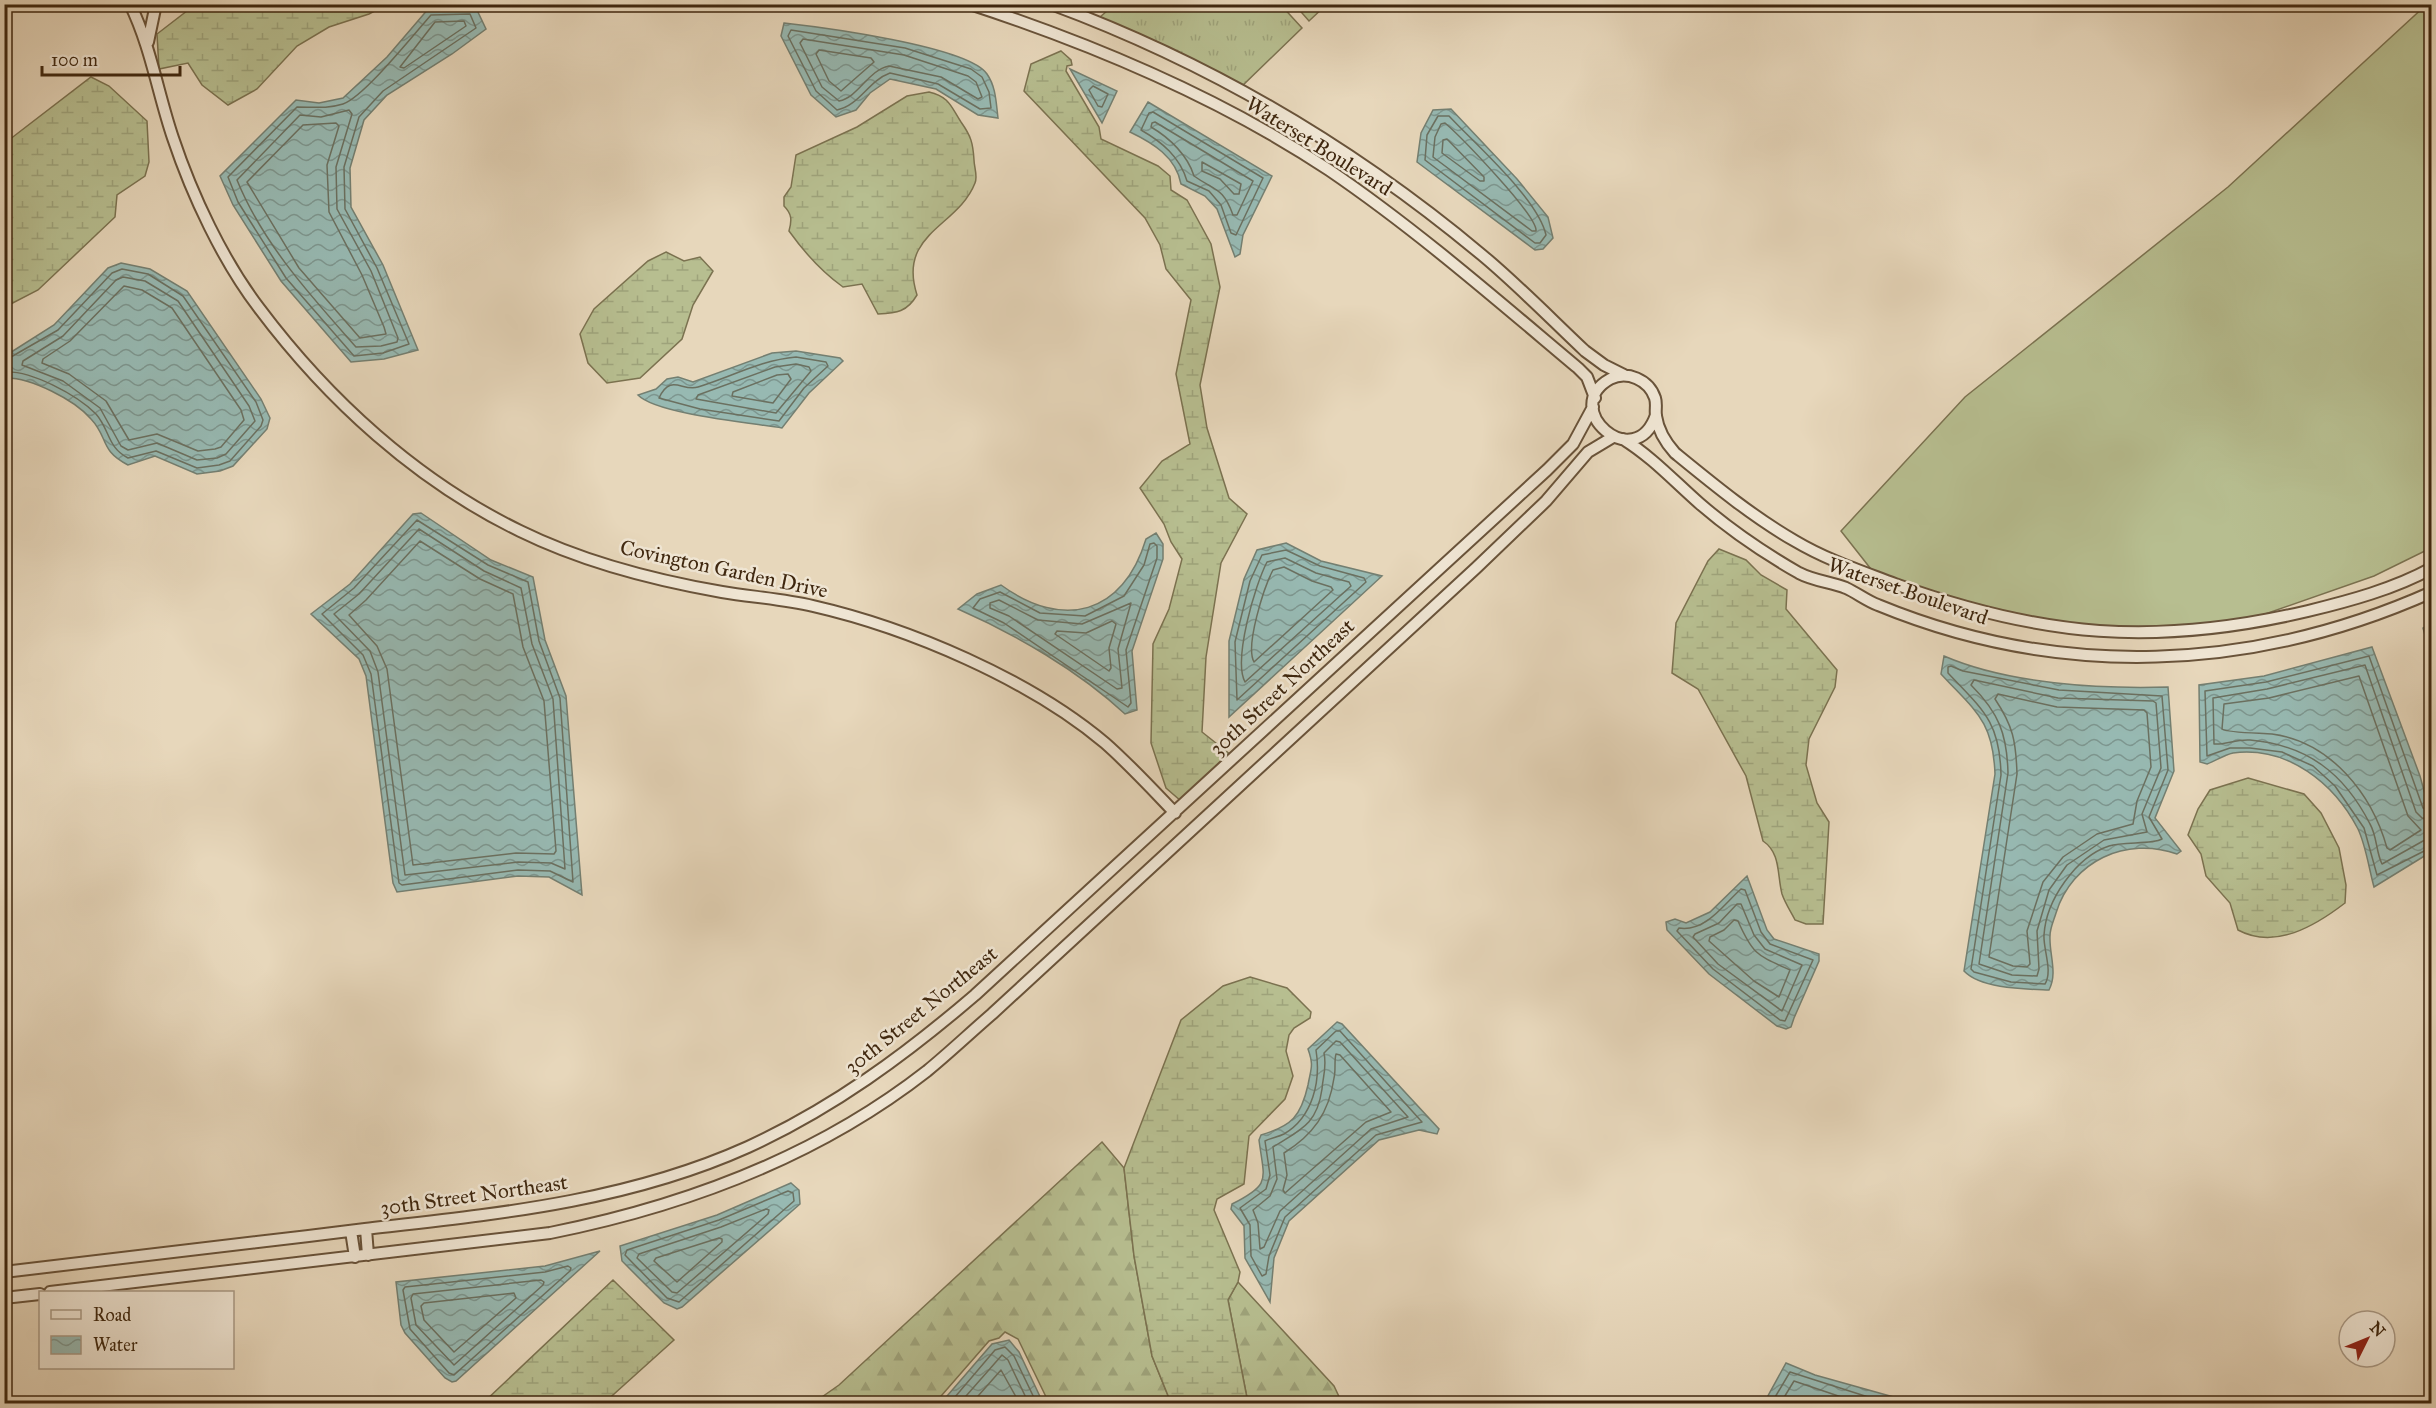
<svg xmlns="http://www.w3.org/2000/svg" width="2436" height="1408" viewBox="0 0 2436 1408" font-family="'IM FELL Great Primer',serif">
<style>
.grass{fill:url(#grass-tufts);stroke:#7b7250;stroke-width:1.5}
.forest{fill:url(#forest-firs);stroke:#7b7250;stroke-width:1.5}
.wetland{fill:url(#wetland-marsh);stroke:#7b7250;stroke-width:1.5}
.pitch{fill:#b7be90;stroke:#7b7250;stroke-width:1.5}
.water{fill:url(#water-waves);stroke:#747f71;stroke-width:1.5}
.lines{fill:none;stroke-linecap:round;stroke-linejoin:round}
.shore{stroke:#6b7060;stroke-width:1.5}
.tertiary-casing{stroke:#69533a;stroke-width:14}
.tertiary{stroke:#efe5d3;stroke-width:10}
.labels{text-anchor:middle;dominant-baseline:central;stroke-width:5;stroke-linejoin:round;paint-order:stroke}
.street-label{font-size:21px;fill:#3f270f;stroke:#efe5d3}
</style>
<defs>
<pattern id="grass-tufts" width="24" height="20" patternUnits="userSpaceOnUse" patternTransform="scale(1.5)"><rect width="24" height="20" fill="#b7be90"/><path d="M3 7l-1-3M5 7V3M7 7l1-3M15 17l-1-3M17 17v-4M19 17l1-3" fill="none" stroke="#9ea37b"/></pattern>
<pattern id="forest-firs" width="22" height="20" patternUnits="userSpaceOnUse" patternTransform="scale(1.5)"><rect width="22" height="20" fill="#b7be90"/><path d="M5 1l3.5 6h-7zM16 11l3.5 6h-7z" fill="#9ea37b"/></pattern>
<pattern id="wetland-marsh" width="20" height="14" patternUnits="userSpaceOnUse" patternTransform="scale(1.5)"><rect width="20" height="14" fill="#b7be90"/><path d="M1 5h8M5 5V1M11 12h8M15 12V8" fill="none" stroke="#9ea37b"/></pattern>
<pattern id="water-waves" width="16" height="10" patternUnits="userSpaceOnUse" patternTransform="scale(1.5)"><rect width="16" height="10" fill="#97b9b2"/><path d="M0 5q4-4 8 0t8 0" fill="none" stroke="#7d968f"/></pattern>
</defs>
<rect width="100%" height="100%" fill="#e7d7bb"/>
<filter id="stains"><feTurbulence type="fractalNoise" baseFrequency=".00333" numOctaves="4"/><feColorMatrix values="0 0 0 0 .2 0 0 0 0 .09 0 0 0 0 .02 0 0 0 .5 -.17"/></filter>
<radialGradient id="worn" r=".72"><stop offset=".6" stop-color="#630" stop-opacity="0"/><stop offset="1" stop-color="#630" stop-opacity=".3"/></radialGradient>
<path class="grass" d="M1153,4H1280L1302,28L1242,86L1100,17L1114,5Z
M1295,5H1326L1309,21Z"/>
<path class="forest" d="M1102,1142L1124,1168L1134,1256L1152,1356L1171,1403H1049L1018,1339L1005,1332L999,1338L989,1341L935,1403L812,1404L839,1385Z
M1238,1282L1334,1386L1342,1403H1248L1228,1300Z"/>
<path class="wetland" d="M196,4H386V5L369,14L329,27L297,46L257,89L228,105L202,85L188,63L159,69L157,34Z
M1061,51L1071,60L1072,65L1067,66L1066,71L1099,127L1101,139L1158,166L1170,176L1171,190L1187,200L1211,244L1220,287L1200,385L1207,428L1229,498L1247,514L1221,563L1206,657L1202,732L1231,755L1181,801L1166,788L1151,743L1153,644L1169,609L1182,559L1171,542L1164,524L1140,488L1162,461L1190,444L1176,374L1191,300L1166,269L1160,245L1145,218L1024,91L1031,64Z
M91,77L109,86L147,121L149,162L145,176L117,195L115,217L38,290L5,307V143Z
M929,92C950,97 951,107 961,122C971,136 973,143 974,160C974,167 978,176 975,183C958,227 897,233 917,295C907,312 897,313 878,314L862,284L843,287C822,272 804,252 789,231C792,220 792,214 784,206V197L791,187L796,155L857,127L907,96Z
M666,252L684,261L700,257L713,271L693,305L682,339L640,378L607,383L588,363L580,334L594,309L648,261Z
M1719,549L1746,560L1761,575L1787,590L1786,609L1837,670L1835,687L1809,739L1806,765L1817,803L1829,822L1823,924H1806L1795,920C1791,912 1785,903 1782,894C1777,875 1781,853 1763,841L1746,776L1698,689L1672,673L1676,623L1708,561Z
M2248,778L2304,794L2321,813L2339,848L2346,885L2345,903C2315,926 2275,950 2238,930L2230,903L2206,876L2201,854L2188,835L2198,809L2210,790Z
M1250,977L1287,988L1311,1012L1310,1018L1294,1028L1289,1035L1286,1051L1293,1076L1285,1099L1249,1136L1244,1184L1217,1199L1214,1210L1240,1272L1238,1282L1228,1300L1248,1403H1171L1152,1356L1134,1256L1124,1168L1181,1020L1223,986Z
M613,1280L674,1340L604,1403H483Z"/>
<path class="pitch" d="M2426,5H2431V548L2374,576L2228,627L2081,630L1963,607L1878,578L1841,531L1965,397L2228,187Z"/>
<path class="water" d="M429,8H476L486,29L452,54L387,95L364,120L350,168L351,207L383,265L418,350L384,359L351,362L281,281L233,205L220,176L296,100L319,103L343,98L387,57Z
M784,23C820,27 968,46 987,74C996,87 996,102 998,118L978,115L936,89L890,79L870,93L856,110L836,117L811,95L781,36Z
M1070,69L1117,91L1102,123Z
M1148,102L1272,176L1243,235L1240,254L1235,257L1217,209L1205,196L1181,184C1176,157 1153,143 1130,132Z
M1451,109L1517,179L1548,217L1553,238L1543,249L1535,250L1417,162L1421,133L1433,110Z
M121,263L150,269L187,291L261,399L270,418L267,429L233,466L220,471L197,474L155,456L128,465C99,450 109,438 91,419C75,400 30,377 5,378V356L54,325L108,268Z
M796,351L840,358L843,361L809,393L782,428C752,423 656,414 638,395L656,389L667,379L678,377L693,382L772,353Z
M421,513L491,560L533,577L545,640L566,696L582,895L549,877L518,876L397,892L393,883L366,676L359,659L311,614L350,584L413,514Z
M1156,533L1163,544V559L1132,651L1137,710L1125,714C1079,671 1015,634 958,609L977,594L1001,585C1063,630 1123,615 1146,539Z
M1286,543L1321,561L1382,576L1229,717V641L1244,579L1257,550Z
M2431,623V656L2423,628Z
M2372,647L2420,776L2431,816V852L2374,887C2369,869 2366,846 2358,829C2334,783 2288,746 2233,753C2224,755 2215,761 2207,764L2200,762L2199,685L2264,676Z
M1944,656C2009,684 2098,689 2168,687L2174,771L2155,818L2181,851L2177,854C2126,836 2072,861 2056,913C2054,920 2050,928 2050,936C2049,954 2058,973 2049,990C2026,989 1981,989 1964,971L1995,774C1993,720 1975,711 1941,674Z
M1747,876L1767,930L1774,939L1819,954V961L1794,1018L1791,1027L1786,1029L1777,1026L1709,974L1667,930L1666,922L1675,919L1686,923L1710,912Z
M1337,1022L1342,1024L1439,1129L1437,1134L1419,1130L1379,1140L1289,1221L1274,1258L1270,1302L1245,1258L1244,1226L1231,1209L1232,1204C1272,1184 1264,1180 1259,1140L1261,1135C1292,1126 1301,1116 1308,1085C1311,1068 1314,1066 1308,1049Z
M791,1183L799,1190L800,1204L682,1307L677,1309L664,1303L622,1261L620,1246L717,1215Z
M600,1251L456,1381L452,1382L445,1378L405,1333L401,1325L396,1282L545,1266Z
M1009,1340L1019,1352L1043,1403H941L992,1344Z
M1786,1363L1815,1375L1915,1403H1764Z"/>
<g class="lines">
<path class="shore" d="M470,14L476,28L383,91L359,117L344,167L345,209L377,268L409,344L383,353L354,356L286,278L238,202L228,177L297,107C314,107 327,109 343,104C364,97 415,33 431,15Z
M464,21L466,26L404,68L400,67L435,22Z
M791,30L905,48L971,69L982,77L989,92L991,108L980,109L938,84L890,73C868,81 860,105 837,110L816,91L788,36Z
M803,39L904,55L968,76L976,82L982,97L978,99L941,77L889,66C868,70 859,97 839,101L822,87L800,43Z
M819,50L871,58L874,62L841,91L829,81L816,54Z
M1093,86L1108,94L1102,107L1098,106L1089,90Z
M349,110L352,114L336,167L337,209L371,271L398,338L397,342L381,346L356,347C311,296 263,244 237,180L300,115L321,117Z
M1153,112L1263,178L1236,235L1231,233L1221,205L1209,191L1187,181C1180,157 1162,142 1141,130L1149,113Z
M1438,116H1449C1476,145 1538,199 1546,235L1540,243H1535L1425,160L1427,135Z
M1155,122L1253,181L1237,215H1233C1223,187 1215,191 1194,176C1188,156 1170,138 1151,127L1152,123Z
M336,123L339,126L327,165L329,212L362,275L384,327L386,334L360,338L299,268L247,182L303,125Z
M1445,123C1460,136 1538,216 1536,231H1532L1433,157L1435,137L1441,124Z
M1447,139L1484,177V181H1480L1442,153L1443,140Z
M1202,162L1241,184L1239,194H1234L1220,179L1202,171Z
M123,277L145,281L178,301L249,406L255,421L226,454L217,458L197,460L157,443L128,450L121,446L100,408L63,381L22,365L23,361L63,336L116,280Z
M124,286L142,290L172,308L241,410L244,420L221,447L215,449L198,451L157,434L129,440L106,401L69,374L42,363L43,359L70,341Z
M796,357L826,362L828,366L804,388L779,421L700,409L659,398C671,373 682,392 698,387C731,377 761,360 796,357Z
M4,361L58,330L112,273L122,269L148,274L183,296L256,402L263,420L261,426L230,461L219,465L197,468L156,451L128,458C107,447 110,430 96,414C77,395 31,370 4,372
M796,364L809,367L811,371L776,413L696,399L698,395L775,367Z
M788,374L791,379L773,403L732,396L733,392L777,375Z
M417,520L488,565L528,582L539,641L560,698L573,882L550,871L518,870L402,885L399,883L371,674L363,655L322,614L354,588Z
M419,529L484,571L521,588L532,644L553,699L565,869L551,863L518,862L405,875L378,672L370,651L334,614L359,594Z
M420,541L480,579L513,594L523,647L544,701L556,851L554,854L516,853L413,865L387,669L377,646L349,615L366,600Z
M1154,543L1157,546V558L1126,650L1131,703L1128,707L1004,623L973,608L980,599L1000,592L1040,613L1085,616L1124,596L1144,565L1150,544Z
M1286,550L1320,566L1364,578L1366,582L1237,700L1235,642L1250,581L1262,555Z
M1285,558L1316,573L1349,582L1351,586L1245,682C1233,660 1255,585 1267,562Z
M1284,567L1312,581L1331,587L1333,590L1254,662C1245,646 1264,587 1273,570Z
M999,600L1038,620L1082,624L1131,603L1118,649L1122,688L1117,689L1009,616L990,608V603Z
M1112,621L1116,624L1109,648L1111,668L1109,671L1055,634L1057,631L1086,633Z
M1951,666L1963,671L2059,690L2162,696L2168,770L2149,817L2162,839C2151,845 2124,841 2109,846C2076,857 2046,900 2044,935C2043,949 2053,971 2045,984L2011,982L1974,972L1971,969L2001,775C2000,721 1982,709 1948,673V667Z
M2359,676L2408,816L2421,830L2390,850L2387,848C2372,794 2331,742 2272,734C2261,733 2228,733 2222,729L2224,704L2269,698Z
M1974,680L2058,698L2153,701L2156,703L2161,768L2142,814L2147,832L2104,840L2067,865L2049,890L2037,931L2039,969L2037,976L2012,975L1979,964L2008,773C2007,734 1999,713 1971,685Z
M1998,694L2057,707L2144,710L2147,713L2151,767L2137,801L2133,824L2097,834L2063,857L2043,882L2027,931L2030,964L2027,967L2013,966L1989,957L2017,774C2016,741 2013,726 1995,699Z
M2432,813L2423,808L2369,656L2266,682L2205,691L2207,756L2230,748H2250L2282,752L2313,766L2335,786L2364,828L2377,875L2432,847
M2432,821L2422,818L2416,812L2365,665L2267,689L2213,698L2214,744C2225,745 2236,739 2250,740C2307,745 2344,773 2370,824C2377,836 2376,852 2382,864L2423,841L2432,839
M1741,889L1745,890L1761,932L1770,944L1813,960L1785,1021L1780,1020L1713,969L1677,931L1679,928C1706,932 1723,905 1741,889Z
M1737,904H1741L1754,935L1765,949L1802,965L1782,1011L1718,964L1693,937L1695,934L1719,923Z
M1734,920L1738,921C1753,955 1757,955 1790,970L1779,997L1754,981L1709,941L1710,937L1724,930Z
M1336,1031H1340L1422,1122L1376,1135L1285,1217L1269,1256L1266,1274L1262,1276L1251,1256L1250,1225L1240,1208L1266,1189L1270,1175L1265,1141C1271,1138 1278,1137 1284,1134C1313,1117 1321,1081 1316,1050Z
M1336,1041L1340,1042L1408,1117L1371,1129L1280,1211L1264,1247L1260,1249L1258,1223L1253,1210L1270,1196L1277,1179L1273,1147C1300,1130 1317,1125 1322,1089C1323,1076 1327,1067 1324,1053Z
M1336,1054L1340,1055L1391,1112L1366,1122L1285,1193L1283,1190L1287,1175L1284,1153C1313,1135 1329,1113 1334,1078C1336,1070 1334,1061 1336,1054Z
M788,1191L793,1193L794,1201L679,1302L667,1298L625,1255L627,1250L719,1220Z
M766,1209L769,1210L768,1214L677,1293L672,1292L637,1258L639,1254L721,1227Z
M719,1238L722,1239V1242L677,1282L654,1261L656,1258Z
M568,1266L571,1268L570,1271L454,1375L449,1373L410,1329L403,1290L405,1287L545,1272Z
M541,1280L544,1282L543,1285L454,1365L416,1325L411,1298L413,1294Z
M514,1293L516,1298L454,1352L424,1320L421,1306L424,1303Z
M949,1404L995,1350L1005,1347L1014,1356L1037,1404
M959,1404L1002,1355L1008,1360L1029,1404
M971,1404L1001,1370L1020,1404
M1771,1404L1790,1372L1890,1404
M1780,1404L1794,1381L1862,1404"/>
<g class="tertiary-casing">
<path id="tertiary" d="M130,4C151,47 158,94 173,138C192,195 223,261 259,308C328,400 417,481 520,531C583,562 653,580 722,592C752,597 783,599 813,606C909,628 1029,679 1105,743C1130,765 1152,789 1175,813
M970,4C1095,45 1219,97 1329,170C1417,230 1497,300 1578,368L1587,377L1595,398
M1051,4C1208,62 1354,148 1482,255C1518,285 1551,319 1585,351L1604,365L1624,375
M148,42L156,4
M1656,415C1635,476 1558,408 1610,379C1627,370 1649,380 1655,398C1657,404 1655,410 1656,416C1658,430 1666,443 1675,453C1713,484 1753,517 1795,541C1827,560 1861,571 1895,584C2042,637 2155,647 2308,611C2349,601 2394,589 2432,568
M1623,439C1652,457 1674,481 1699,503C1729,529 1764,553 1799,573C1814,581 1831,582 1846,588C1857,593 1867,601 1878,605C2060,680 2253,672 2432,592
M366,1229L368,1255
M351,1231L355,1257
M4,1272C125,1257 245,1244 365,1229C496,1214 626,1202 748,1147C833,1108 905,1055 975,995L1547,470L1573,444L1593,407
M50,1292L550,1233C685,1206 817,1157 927,1071C949,1053 970,1033 992,1014L1476,568L1546,501L1588,452L1613,437
M4,1298L40,1294"/>
</g>
<use href="#tertiary" class="tertiary"/>
</g>
<g class="labels">
<g class="street-label">
<text transform="translate(1319 146) rotate(32)">Waterset Boulevard</text>
<text transform="translate(724 569) rotate(12)">Covington Garden Drive</text>
<text transform="translate(1908 591) rotate(19)">Waterset Boulevard</text>
<text transform="translate(1282 687) rotate(-43)">30th Street Northeast</text>
<text transform="translate(921 1010) rotate(-39)">30th Street Northeast</text>
<text transform="translate(474 1195) rotate(-8)">30th Street Northeast</text>
</g>
</g>
<rect width="2436" height="1408" fill="none" stroke="#e7d7bb" stroke-width="24"/>
<rect x="6" y="6" width="2424" height="1396" fill="none" stroke="#3f270f" stroke-width="3"/>
<rect x="12" y="12" width="2412" height="1384" fill="none" stroke="#3f270f" stroke-width="1.5"/>
<rect x="39" y="1291" width="195" height="78" fill="#efe5d3" stroke="#a99985" stroke-width="1.5"/>
<rect x="51" y="1310" width="30" height="9" fill="#efe5d3" stroke="#a99985" stroke-width="1.5"/>
<text x="93" y="1321" font-size="18" fill="#3f270f">Road</text>
<rect x="51" y="1336" width="30" height="18" fill="url(#water-waves)" stroke="#a99985" stroke-width="1.5"/>
<text x="93" y="1351" font-size="18" fill="#3f270f">Water</text>
<g transform="translate(2367 1339) rotate(47)"><circle r="28" fill="#efe5d3" stroke="#a99985" stroke-width="1.5"/>
<path d="M0-4.5L10 22L0 15L-10 22Z" fill="#8f2418"/>
<text y="-9" font-size="16" font-weight="bold" text-anchor="middle" fill="#3f270f">N</text>
</g>
<path d="M42 66v9h138v-9" fill="none" stroke="#3f270f" stroke-width="3"/>
<text x="51" y="66" font-size="18" fill="#3f270f" stroke="#efe5d3" stroke-width="4.5" paint-order="stroke">100 m</text>
<rect width="100%" height="100%" filter="url(#stains)"/>
<rect width="100%" height="100%" fill="url(#worn)"/>
</svg>
